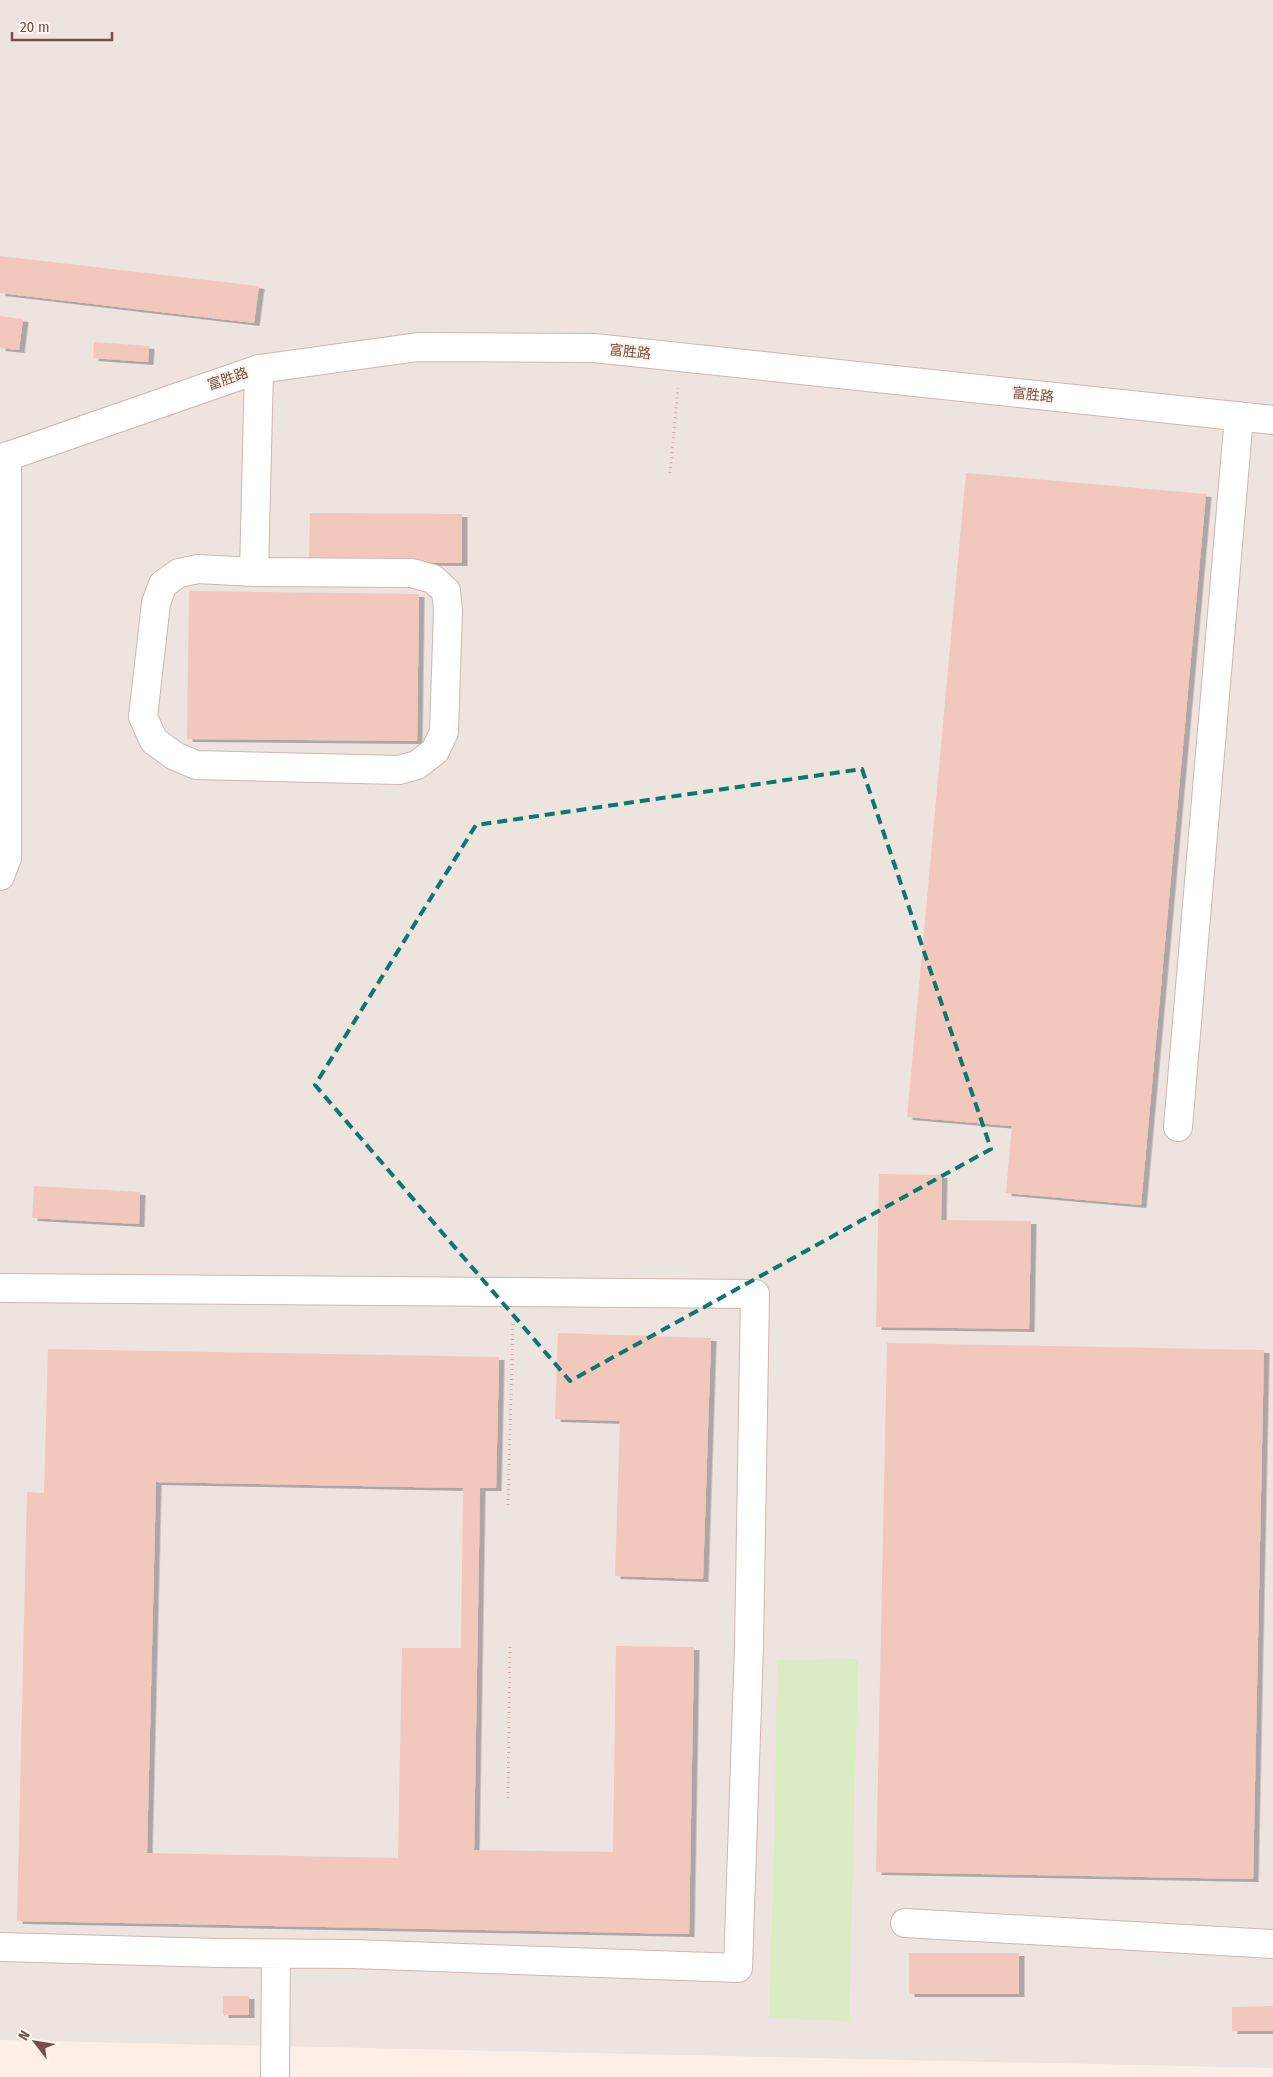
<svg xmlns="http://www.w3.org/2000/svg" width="1273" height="2077" viewBox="0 0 1273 2077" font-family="'Fira Sans Condensed','Noto Sans SC',sans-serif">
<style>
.industrial{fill:#ede3df}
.green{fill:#dbebc3}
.building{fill:#f2c8bd;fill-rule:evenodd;filter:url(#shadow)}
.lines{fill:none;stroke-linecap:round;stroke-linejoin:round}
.minor-casing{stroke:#d0b7ae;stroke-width:30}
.path{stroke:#d7aaa0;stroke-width:3;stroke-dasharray:1 4;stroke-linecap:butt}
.minor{stroke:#fff;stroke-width:28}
.marked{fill:none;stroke:#0f766e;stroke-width:4;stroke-dasharray:10 6;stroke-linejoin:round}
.labels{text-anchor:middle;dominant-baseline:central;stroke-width:4;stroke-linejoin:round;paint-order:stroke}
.street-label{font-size:14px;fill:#76514a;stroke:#fff4ec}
</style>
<defs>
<filter id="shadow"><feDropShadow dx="5.5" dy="3" stdDeviation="0" flood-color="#0004"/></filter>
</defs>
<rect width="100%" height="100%" fill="#fdefe5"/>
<path class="industrial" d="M0,0H1273V2068L0,2040Z"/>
<path class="green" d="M858,1659L849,2021L769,2018L775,1829L777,1660Z"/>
<path class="building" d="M0,256L259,286L254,323L0,293Z
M0,316L23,319L19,350L0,348Z
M94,342L149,346L148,362L93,358Z
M966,473L1206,494L1141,1205L1006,1193L1012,1126L907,1117Z
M310,513L462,514V563L309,562Z
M189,591L419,594L417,741L187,739Z
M879,1174L942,1175L941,1220L1031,1221L1029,1329L876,1327Z
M34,1186L140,1192L139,1224L32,1218Z
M558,1333L711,1338L703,1579L615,1576L620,1421L555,1419Z
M887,1343L1264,1350L1253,1879L876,1872Z
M48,1349L499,1357L496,1488H480L474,1850L613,1852L616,1646L694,1647L689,1934L17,1921L27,1492L44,1493ZM156,1482L463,1488L461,1648H402L398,1858L147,1853Z
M909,1953H1019V1994H909Z
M223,1996H249V2015H223Z
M1273,2006V2031H1232V2007Z"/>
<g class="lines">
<g class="minor-casing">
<path id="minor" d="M0,459L259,369L418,347L594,348L1273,420
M254,572L198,569L179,573L163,584L156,603L143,717L154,741L175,756L196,765L399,770L417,765L435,751L444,732L448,610L446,591L433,579L412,573L254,572L259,369
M0,876L7,858V456
M1178,1127L1239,416
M0,1288L755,1294L749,1646L738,1968L353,1954L218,1953L0,1947
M905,1923L1273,1944
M275,2077L276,1954"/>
</g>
<path class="path" d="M670,473L678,388
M508,1505L513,1323
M508,1798L510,1643"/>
<use href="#minor" class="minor"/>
</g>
<path class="marked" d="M862,769L991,1149L570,1381L315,1085L476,825Z"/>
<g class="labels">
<g class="street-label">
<text transform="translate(630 352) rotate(6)">富胜路</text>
<text transform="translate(228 379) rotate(-19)">富胜路</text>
<text transform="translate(1033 395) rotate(6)">富胜路</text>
</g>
</g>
<g transform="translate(35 2042) rotate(301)" stroke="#fff4ec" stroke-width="4" paint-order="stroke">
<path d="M0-4L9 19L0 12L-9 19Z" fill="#76514a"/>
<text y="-8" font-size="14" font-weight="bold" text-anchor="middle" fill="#76514a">N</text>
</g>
<path d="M12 32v8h100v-8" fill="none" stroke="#76514a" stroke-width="2.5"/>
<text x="20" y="32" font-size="15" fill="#76514a" stroke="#fff4ec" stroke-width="4" paint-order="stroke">20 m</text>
</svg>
